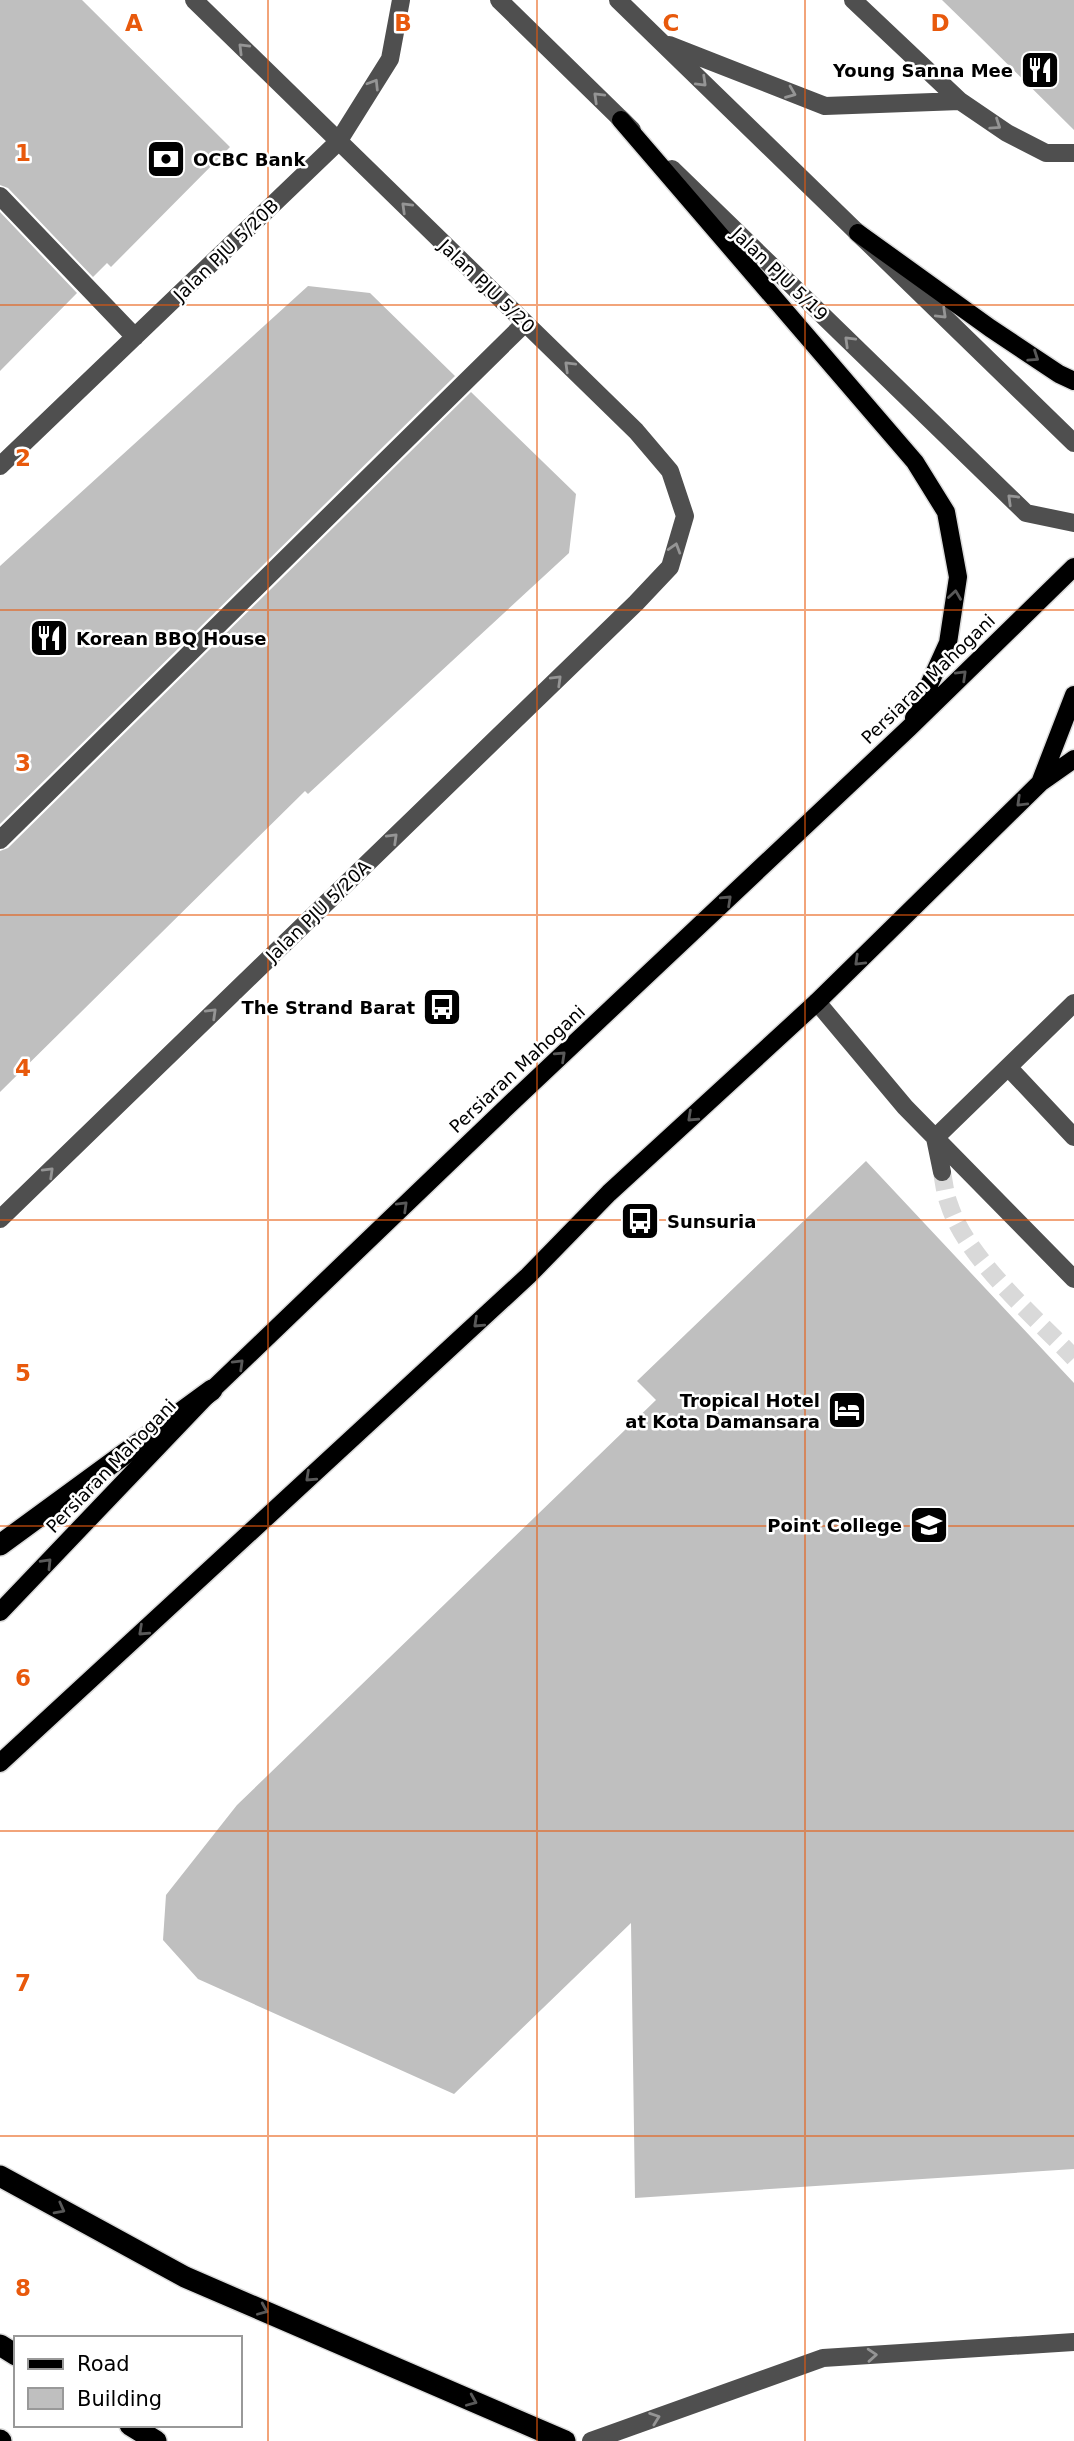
<svg xmlns="http://www.w3.org/2000/svg" width="1074" height="2441" viewBox="0 0 1074 2441" font-family="'DejaVu Sans',sans-serif">
<style>
.building{fill:#bfbfbf}
.lines{fill:none;stroke-linecap:round;stroke-linejoin:round}
.minor-tunnel{stroke:#d9d9d9;stroke-width:18;stroke-dasharray:18 9;stroke-linecap:butt}
.major-casing{stroke:#dbdbdb;stroke-width:21}
.highway-casing{stroke:#dbdbdb;stroke-width:24}
.minor{stroke:#4f4f4f;stroke-width:18}
.major{stroke:#000;stroke-width:18}
.highway{stroke:#000;stroke-width:21}
.oneway{stroke:#959595}
.oneway2{stroke:#595959}
.grid{fill:none;stroke:#e8590c;stroke-width:2;stroke-opacity:0.55}
.labels{text-anchor:middle;dominant-baseline:central;stroke-width:5;stroke-linejoin:round;paint-order:stroke}
.poi-label{font-size:18px;font-weight:bold;fill:#000;stroke:#fff;text-anchor:end}
.street-label{font-size:18px;fill:#000;stroke:#fff}
.grid-label{font-size:23px;text-anchor:middle;font-weight:bold;fill:#e8590c;stroke:#fff;stroke-width:5;stroke-linejoin:round;paint-order:stroke}
</style>
<rect width="100%" height="100%" fill="#fff"/>
<path class="building" d="M0,0H82L230,147L111,267L107,263L93,277L8,188L0,185Z
M942,0H1074V130L979,36Z
M0,212L77,293L0,371Z
M308,286L370,293L455,376L0,824V566Z
M471,392L576,494L569,553L308,794L305,791L0,1092V851L8,848Z
M866,1161L1074,1383V2169L635,2198L631,1923L454,2094L198,1979L163,1940L166,1895L237,1805L656,1400L637,1381Z"/>
<g class="lines">
<path class="minor-tunnel" d="M942,1172C944,1182 945,1194 949,1204C966,1258 1035,1317 1074,1358"/>
<g class="major-casing">
<path id="major" d="M621,120L915,462L946,512L958,577L948,643L914,718
M858,233L990,328L1059,374L1074,381
M1040,783L1074,695
M0,1612L212,1390L511,1103L909,728L1074,567
M0,1763L528,1276L609,1193L817,1002L1040,783L1074,759"/>
</g>
<g class="highway-casing">
<path id="highway" d="M0,1545L212,1390
M0,2176L185,2277L565,2441
M0,2345L16,2355
M130,2425L156,2441
M0,2440L1,2441"/>
</g>
<path class="minor" d="M499,0L632,130
M618,0L1074,443
M853,0L960,101L1007,133L1046,153H1074
M669,45L825,106L960,101
M672,169L1026,513L1074,523
M0,196L135,337
M0,466L338,142L390,59L401,0
M0,840L525,323
M817,1002L905,1107L1074,1279
M1008,1067L1074,1137
M942,1172L935,1138L1074,1003
M0,1219L636,603L670,567L685,516L670,471L636,431L194,0
M591,2441L823,2358L1074,2342"/>
<use href="#major" class="major"/>
<use href="#highway" class="highway"/>
</g>
<defs><path id="oneway-chevron" d="M-2-3.5L2.5 0L-2 3.5" fill="none" stroke-width="1.6" stroke-linecap="round" stroke-linejoin="round" transform="scale(1.75)"/></defs>
<g class="oneway">
<use href="#oneway-chevron" transform="translate(243 48) rotate(-135)"/>
<use href="#oneway-chevron" transform="translate(702 82) rotate(44)"/>
<use href="#oneway-chevron" transform="translate(374 84) rotate(-58)"/>
<use href="#oneway-chevron" transform="translate(791 93) rotate(22)"/>
<use href="#oneway-chevron" transform="translate(598 97) rotate(-136)"/>
<use href="#oneway-chevron" transform="translate(996 125) rotate(34)"/>
<use href="#oneway-chevron" transform="translate(406 207) rotate(-136)"/>
<use href="#oneway-chevron" transform="translate(942 314) rotate(44)"/>
<use href="#oneway-chevron" transform="translate(849 341) rotate(-136)"/>
<use href="#oneway-chevron" transform="translate(569 366) rotate(-136)"/>
<use href="#oneway-chevron" transform="translate(1012 499) rotate(-136)"/>
<use href="#oneway-chevron" transform="translate(675 548) rotate(-73)"/>
<use href="#oneway-chevron" transform="translate(557 680) rotate(-44)"/>
<use href="#oneway-chevron" transform="translate(393 838) rotate(-44)"/>
<use href="#oneway-chevron" transform="translate(212 1013) rotate(-44)"/>
<use href="#oneway-chevron" transform="translate(49 1172) rotate(-44)"/>
<use href="#oneway-chevron" transform="translate(872 2355) rotate(-4)"/>
<use href="#oneway-chevron" transform="translate(655 2418) rotate(-20)"/>
</g>
<g class="oneway2">
<use href="#oneway-chevron" transform="translate(1034 357) rotate(34)"/>
<use href="#oneway-chevron" transform="translate(955 595) rotate(-82)"/>
<use href="#oneway-chevron" transform="translate(962 675) rotate(-44)"/>
<use href="#oneway-chevron" transform="translate(1021 802) rotate(136)"/>
<use href="#oneway-chevron" transform="translate(727 900) rotate(-43)"/>
<use href="#oneway-chevron" transform="translate(859 961) rotate(136)"/>
<use href="#oneway-chevron" transform="translate(561 1056) rotate(-43)"/>
<use href="#oneway-chevron" transform="translate(692 1117) rotate(137)"/>
<use href="#oneway-chevron" transform="translate(403 1206) rotate(-44)"/>
<use href="#oneway-chevron" transform="translate(478 1323) rotate(137)"/>
<use href="#oneway-chevron" transform="translate(239 1364) rotate(-44)"/>
<use href="#oneway-chevron" transform="translate(310 1477) rotate(137)"/>
<use href="#oneway-chevron" transform="translate(47 1563) rotate(-46)"/>
<use href="#oneway-chevron" transform="translate(143 1631) rotate(137)"/>
<use href="#oneway-chevron" transform="translate(60 2209) rotate(28)"/>
<use href="#oneway-chevron" transform="translate(263 2310) rotate(23)"/>
<use href="#oneway-chevron" transform="translate(472 2401) rotate(23)"/>
</g>
<path class="grid" d="M268,0V2441M537,0V2441M805,0V2441M0,305H1074M0,610H1074M0,915H1074M0,1220H1074M0,1526H1074M0,1831H1074M0,2136H1074"/>
<defs>
<g id="restaurant-square" transform="scale(2.0125)"><rect x="-9" y="-9" width="18" height="18" rx="4" fill="#000" stroke="#fff"/><path d="M-5-6h1v4h1v-4h1v4h1v-4h1v5L-1.5 .5V6h-2V.5L-5-1ZM5-6V6H3V1.5H1.5Q1.5-4 5-6Z" fill="#fff"/></g>
<g id="bank-square" transform="scale(2.0125)"><rect x="-9" y="-9" width="18" height="18" rx="4" fill="#000" stroke="#fff"/><path d="M-6-4H6V4H-6ZM0-2.3a2.3 2.3 0 1 0 0 4.6a2.3 2.3 0 1 0 0-4.6Z" fill="#fff"/></g>
<g id="bus-square" transform="scale(2.0125)"><rect x="-9" y="-9" width="18" height="18" rx="4" fill="#000" stroke="#fff"/><path d="M-5-6H5V4H4V6H2V4H-2V6H-4V4H-5ZM-3.5-4V0h7V-4ZM-3.5 1.2v1.5H-2V1.2ZM2 1.2v1.5H3.5V1.2Z" fill="#fff"/></g>
<g id="hotel-square" transform="scale(2.0125)"><rect x="-9" y="-9" width="18" height="18" rx="4" fill="#000" stroke="#fff"/><path d="M-6-4.5h1.5V1H6V5H4.5V3h-9V5H-6ZM-4 0a1.8 1.8 0 1 1 3.6 0ZM.5 0V-2.5h3Q6-2.5 6 0Z" fill="#fff"/></g>
<g id="university-square" transform="scale(2.0125)"><rect x="-9" y="-9" width="18" height="18" rx="4" fill="#000" stroke="#fff"/><path d="M0-5L7-2L0 1L-7-2ZM-4 1L0 2.5L4 1V4Q0 6-4 4Z" fill="#fff"/></g>
</defs>
<g fill-rule="evenodd">
<use href="#restaurant-square" x="1040" y="70"/>
<use href="#bank-square" x="166" y="159"/>
<use href="#restaurant-square" x="49" y="638"/>
<use href="#bus-square" x="442" y="1007"/>
<use href="#bus-square" x="640" y="1221"/>
<use href="#hotel-square" x="847" y="1410"/>
<use href="#university-square" x="929" y="1525"/>
</g>
<g class="labels">
<g class="poi-label">
<text x="1013" y="70">Young Sanna Mee</text>
<text x="193" y="159" text-anchor="start">OCBC Bank</text>
<text x="76" y="638" text-anchor="start">Korean BBQ House</text>
<text x="415" y="1007">The Strand Barat</text>
<text x="667" y="1221" text-anchor="start">Sunsuria</text>
<text x="820" y="1400">Tropical Hotel<tspan x="820" dy="21">at Kota Damansara</tspan></text>
<text x="902" y="1525">Point College</text>
</g>
<g class="street-label">
<text transform="translate(226 250) rotate(-44)">Jalan PJU 5/20B</text>
<text transform="translate(780 274) rotate(44)">Jalan PJU 5/19</text>
<text transform="translate(487 286) rotate(44)">Jalan PJU 5/20</text>
<text transform="translate(928 679) rotate(-44)">Persiaran Mahogani</text>
<text transform="translate(318 911) rotate(-44)">Jalan PJU 5/20A</text>
<text transform="translate(517 1069) rotate(-43)">Persiaran Mahogani</text>
<text transform="translate(111 1466) rotate(-46)">Persiaran Mahogani</text>
</g>
</g>
<g class="grid-label">
<text x="134" y="31">A</text>
<text x="403" y="31">B</text>
<text x="671" y="31">C</text>
<text x="940" y="31">D</text>
<text x="23" y="161">1</text>
<text x="23" y="466">2</text>
<text x="23" y="771">3</text>
<text x="23" y="1076">4</text>
<text x="23" y="1381">5</text>
<text x="23" y="1686">6</text>
<text x="23" y="1991">7</text>
<text x="23" y="2296">8</text>
</g>
<rect x="14" y="2336" width="228" height="91" fill="#ffffff" stroke="#999999" stroke-width="2"/>
<rect x="28" y="2359" width="35" height="10" fill="#000000" stroke="#999999" stroke-width="2"/>
<text x="77" y="2371" font-size="21" fill="#000000">Road</text>
<rect x="28" y="2388" width="35" height="21" fill="#bfbfbf" stroke="#999999" stroke-width="2"/>
<text x="77" y="2406" font-size="21" fill="#000000">Building</text>
</svg>
